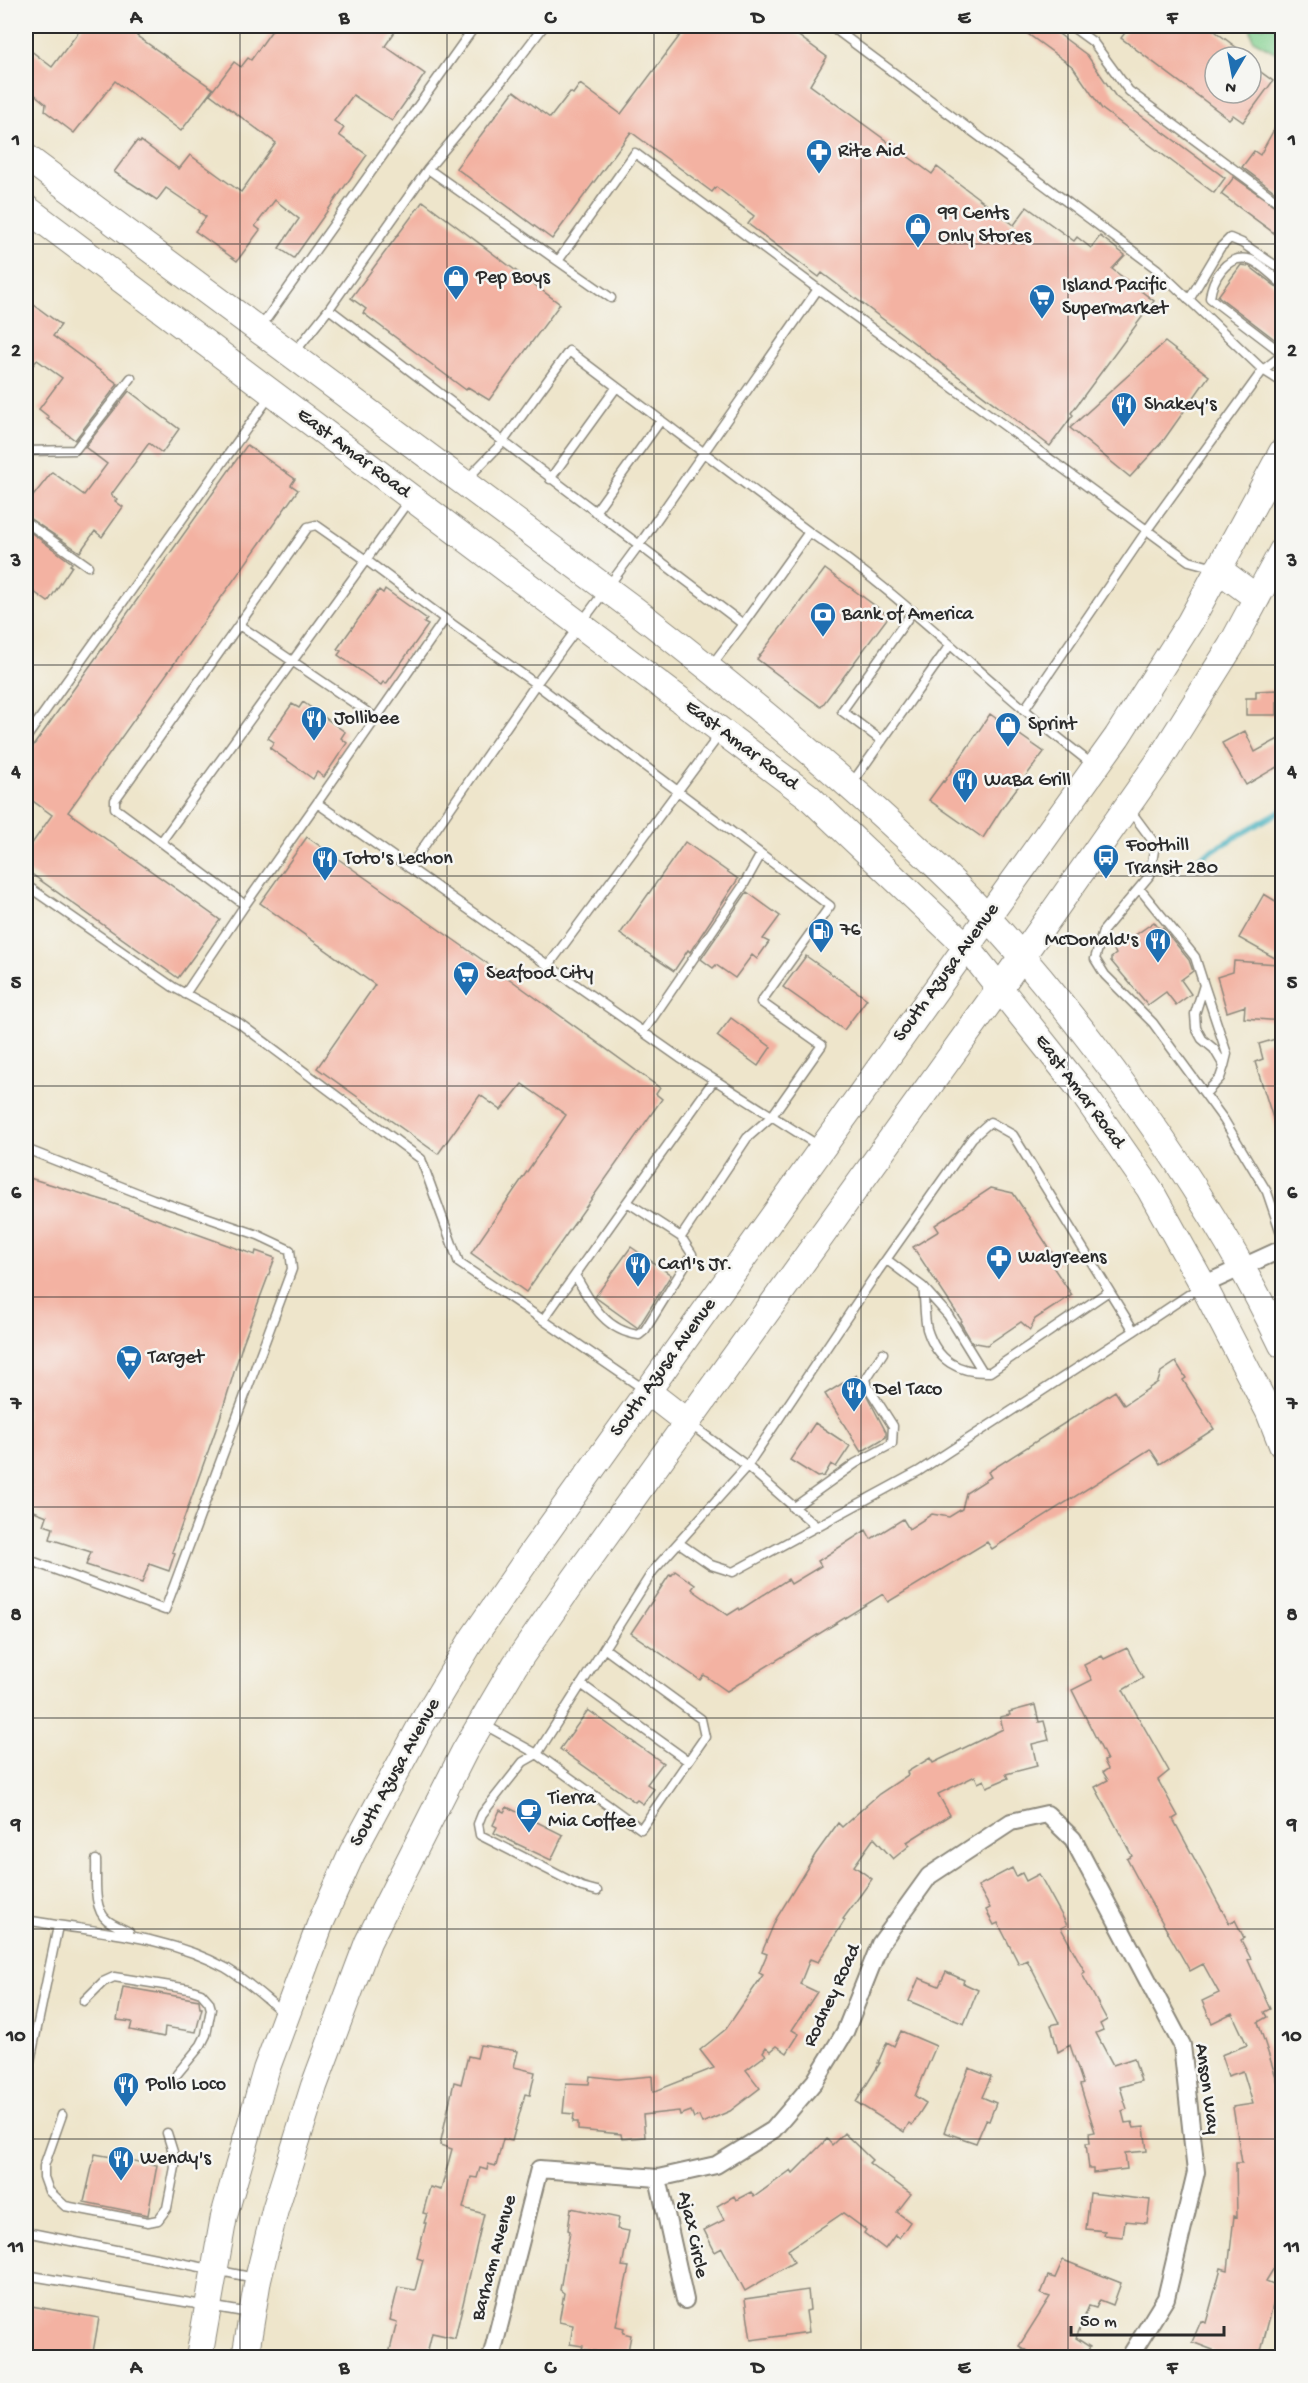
<svg xmlns="http://www.w3.org/2000/svg" width="1308" height="2383" viewBox="0 0 1308 2383" font-family="'Gochi Hand',sans-serif">
<style>
.green{fill:#82d08f;stroke:#567e5d;stroke-width:1.5}
.lines{fill:none;stroke-linecap:round;stroke-linejoin:round}
.stream{stroke:#3faebc;stroke-width:6}
.building{fill:#f3b2a2}
.service-casing{stroke:#8c887b;stroke-width:11}
.minor-casing{stroke:#8c887b;stroke-width:20}
.primary-casing{stroke:#8c887b;stroke-width:28}
.service{stroke:#fff;stroke-width:8}
.minor{stroke:#fff;stroke-width:16}
.primary{stroke:#fff;stroke-width:26}
.grid{fill:none;stroke:#2b2b2b;stroke-width:1.5;stroke-opacity:0.55}
.labels{text-anchor:middle;dominant-baseline:central;stroke-width:5;stroke-linejoin:round;paint-order:stroke}
.poi-label{font-size:20px;fill:#2b2b2b;stroke:#f6f6f2;text-anchor:start}
.street-label{font-size:20px;fill:#2b2b2b;stroke:#f6f6f2}
.neatline{fill:none;stroke:#2b2b2b;stroke-width:2}
.grid-label{font-size:20px;text-anchor:middle;font-weight:bold;fill:#2b2b2b}
</style>
<rect width="100%" height="100%" fill="#f6f6f2"/>
<filter id="ink" filterUnits="userSpaceOnUse"><feTurbulence type="fractalNoise" baseFrequency=".0167" numOctaves="2"/><feDisplacementMap in="SourceGraphic" scale="12" xChannelSelector="R" yChannelSelector="G"/><feConvolveMatrix kernelMatrix="1 2 1 2 8 2 1 2 1" color-interpolation-filters="sRGB"/></filter>
<filter id="wash" filterUnits="userSpaceOnUse"><feTurbulence type="fractalNoise" baseFrequency=".008" numOctaves="4" result="noise"/><feDisplacementMap in="SourceGraphic" scale="24" xChannelSelector="R" yChannelSelector="G"/><feGaussianBlur stdDeviation="1.35" result="paint"/><feColorMatrix in="noise" values="0 0 0 0 0 0 0 0 0 0 0 0 0 0 0 0 0 1.4 0 .05"/><feComposite in="paint" operator="in"/></filter>
<g filter="url(#wash)">
<rect width="100%" height="100%" fill="#eee5cb"/>
<path class="green" d="M1250,26H1282V56L1253,40Z"/>
<g class="lines">
<path class="stream" d="M1192,862L1282,810"/>
</g>
<g id="blocks">
<path class="building" d="M83,26H145L137,36L213,89L181,131L115,81L74,133L45,111L46,104L26,87V47L52,67Z
M275,26H399L385,46L425,74L392,121L353,95L334,121L344,128L339,135L367,155L294,258L279,248L299,219L275,200L255,226L260,230L237,261L195,231L206,217L199,212L200,211L166,188L157,200L114,172L137,141L140,143L141,141L179,169L190,155L241,192L276,143L210,94L234,62L241,67L248,58L251,60Z
M687,26H785L827,57L810,85L932,174L937,167L1014,225L1027,207L1074,241L1077,237L1091,248L1100,236L1125,255L1112,269L1154,301L1071,413L1073,415L1050,446L822,273L819,277L748,224L754,216L716,187L712,192L631,132L552,239L456,168L514,91L550,118L570,92L573,94L580,84L621,114Z
M1017,26H1048L1087,55L1116,97L1225,178L1214,193L1102,109L1073,67Z
M1130,26H1208L1249,57H1215V93H1251V65L1273,81L1243,122L1233,115L1229,119L1121,38Z
M1282,115V197L1242,167L1254,151L1260,155Z
M1234,177L1282,211V239L1221,194Z
M423,201L560,304L489,400L468,387L466,390L363,313L366,309L351,298Z
M1241,265L1249,266L1282,291V335L1277,341L1218,296Z
M26,299L61,325L53,336L118,384L75,440L47,419L49,417L39,409L62,378L37,360L26,374Z
M1165,342L1209,376L1163,441L1130,477L1070,428Z
M129,391L179,429L162,453L149,443L111,495L117,499L115,501L123,507L102,537L95,531L80,552L26,516V505L52,472L84,495L107,464L85,447Z
M247,445L295,479L291,485L298,490L68,812L220,920L178,978L26,870V852L52,815L26,796V756Z
M26,529L72,563L70,565L72,566L48,602L26,586Z
M825,569L889,616L821,707L757,659Z
M385,589L427,619L424,623L428,625L386,684L383,682L381,685L338,655L341,651L337,649L379,590L383,593Z
M1277,690V715H1246V698H1256V691Z
M303,702L345,732L341,738L347,743L324,777L317,772L313,779L270,748L274,742L268,738L292,704L299,708Z
M990,714L1044,752L1002,808L983,838L929,800L943,781L944,782Z
M1245,731L1255,752L1282,737V764L1246,785L1222,743Z
M307,837L511,980L660,1088L656,1094L662,1099L526,1292L471,1253L566,1115L522,1084L501,1110L480,1095L438,1154L317,1068L375,985L260,903Z
M685,842L738,879L690,952L688,950L674,971L620,934Z
M747,892L780,916L763,939L769,942L757,959L752,955L735,978L716,965L713,968L701,959Z
M1264,894L1282,905V962L1239,938Z
M1154,922L1160,930L1163,928L1189,960L1193,971L1181,980L1191,994L1176,1005L1166,992L1148,1005L1111,961V958L1116,954L1114,950Z
M806,956L867,999L844,1030L783,987Z
M1234,961L1278,964L1277,1003L1282,1004V1021L1244,1018L1245,1006L1227,1012L1217,977L1233,972Z
M731,1018L771,1047L758,1066L717,1036Z
M1282,1037V1136L1279,1137L1255,1062L1263,1059L1259,1044Z
M26,1177L106,1201L255,1255L256,1251L275,1258L243,1343L220,1418L172,1552L175,1553L169,1571L149,1564L142,1583L86,1565L91,1552L50,1539L53,1528L44,1525L47,1516L26,1508Z
M991,1188L1013,1193L1059,1263L1053,1267L1072,1295L1035,1319L1030,1330L1021,1322L987,1345L976,1343L973,1344L960,1322L962,1321L913,1247L939,1231L935,1225Z
M631,1247L671,1275L638,1328L595,1297Z
M1176,1362L1186,1378L1183,1380L1214,1429L1160,1464L1150,1449L992,1549L987,1542L888,1602L883,1594L727,1691L704,1675L700,1680L631,1633L670,1574L672,1575L675,1571L695,1585L692,1589L694,1591L728,1615L739,1608L740,1610L788,1579L791,1584L821,1566L818,1561L866,1530L871,1539L903,1519L909,1529L932,1514L949,1517L962,1509L966,1493L991,1477L988,1472L1115,1391L1124,1405L1158,1382L1161,1372Z
M856,1375L886,1432V1437L861,1452L825,1394Z
M815,1423L850,1446L836,1467L831,1464L824,1476L817,1477L790,1460Z
M1127,1648L1143,1678L1123,1690L1169,1771L1158,1780L1178,1816L1173,1819L1229,1923L1235,1920L1244,1938L1241,1940L1251,1959L1248,1960L1270,2009L1264,2012L1267,2017L1258,2022L1278,2083L1281,2106H1282V2202L1274,2268L1266,2281L1278,2286L1259,2358H1210L1213,2350L1192,2342L1201,2321L1206,2323L1221,2268L1228,2270L1234,2216L1237,2217L1236,2163H1242L1233,2107L1253,2104L1243,2071L1228,2076L1221,2055L1247,2045L1232,2013L1212,2023L1202,2001L1219,1993L1203,1964L1190,1971L1141,1885L1127,1859L1132,1856L1095,1787L1108,1780L1103,1772L1108,1769L1104,1761L1107,1760L1072,1690L1092,1680L1084,1665L1102,1656L1104,1659Z
M1035,1705L1039,1722L1044,1721L1049,1740L1032,1744L1037,1766L1006,1774L1008,1778L987,1787L984,1780L978,1783L975,1776L938,1794L950,1815L907,1842L910,1845L893,1859L874,1838L854,1866L872,1879L843,1919L845,1920L818,1962L810,1959L800,1984L817,1992L792,2030L799,2034L787,2053L777,2046L771,2051L766,2047L763,2052L766,2055L746,2070L760,2088L730,2111L702,2123L699,2116L694,2118L691,2111L680,2115L679,2111L643,2115L645,2137L622,2139L621,2134L578,2130V2122H573L574,2114L563,2113L566,2083L589,2084L590,2076L617,2079L652,2076L653,2092L714,2068L700,2050L726,2029L763,1975L759,1973L767,1954L762,1952L776,1919L815,1855L838,1823L842,1827L879,1794L908,1775L907,1772L930,1758L933,1763L1003,1729L1000,1717L1010,1715L1009,1712Z
M588,1710L663,1763L647,1784L654,1789L643,1804L637,1800L635,1802L560,1749Z
M507,1807L563,1835L551,1860L494,1833L497,1827L493,1825L500,1810L504,1812Z
M1012,1868L1016,1876L1022,1873L1026,1881L1039,1874L1067,1925L1061,1928L1085,1972L1082,1974L1107,2020L1100,2024L1103,2030L1096,2033L1113,2065L1134,2058L1141,2081L1120,2087L1127,2109L1122,2111L1125,2123L1132,2122L1134,2128L1144,2127L1147,2151L1125,2153L1127,2169L1093,2173V2169H1089L1086,2143H1090L1089,2133L1095,2132L1080,2085L1083,2084L1070,2045L1058,2052L1051,2025L1059,2023L1041,1987L1027,1960L1019,1964L998,1923L994,1925L986,1910L990,1908L978,1886Z
M946,1972L964,1980L963,1983L978,1990L964,2024L909,2001L919,1978L939,1986Z
M123,1987L199,2000L200,2008H202L196,2032L165,2027L164,2037L130,2030L132,2022L117,2020Z
M901,2031L936,2046L915,2096L926,2103L912,2125L909,2123L904,2132L856,2102L880,2063H878L887,2042L894,2046Z
M480,2045L518,2051L514,2067L535,2072L530,2095L525,2094L512,2141L503,2139L496,2166L488,2164L487,2170L480,2168L477,2178L471,2177L463,2208L484,2214L455,2338L432,2333L426,2358H388L397,2322L390,2320L398,2287L415,2290L423,2260L417,2258L426,2223H424L427,2214L423,2213L430,2187L441,2190L452,2149L440,2145L454,2082L461,2084L468,2056L477,2058Z
M969,2068L991,2077L982,2097L996,2103L989,2121L986,2120L976,2143L944,2132Z
M844,2133L872,2160L869,2163L911,2194L897,2212L910,2222L899,2238L895,2235L885,2249L864,2233L866,2230L843,2213L788,2250L794,2262L745,2291L722,2248L715,2252L704,2230L724,2220L717,2206L734,2196L736,2200L751,2192L754,2197L791,2170L793,2173L827,2139L832,2145Z
M95,2154L157,2165L148,2215L84,2202Z
M1090,2193L1150,2200L1147,2223L1125,2221L1123,2237L1104,2235L1105,2231L1086,2229Z
M571,2208L619,2218L617,2229L629,2231L622,2266L629,2267L616,2326L624,2328L623,2333L631,2335L627,2357L582,2349L583,2346L570,2344L573,2325L559,2322L564,2293L560,2290L570,2231L568,2230Z
M1063,2260L1121,2283L1113,2305L1100,2300L1096,2308L1089,2306L1076,2338L1090,2347L1083,2358H1038L1019,2346L1050,2297L1041,2294L1048,2276L1055,2278Z
M808,2290L810,2310L806,2311L809,2332L751,2340L745,2299Z
M26,2305L99,2318L92,2358H26Z"/>
</g>
</g>
<g filter="url(#ink)">
<use href="#blocks" fill-opacity="0" stroke="#8c887b" stroke-width="1.5"/>
<g class="lines">
<g class="service-casing">
<path id="service" d="M831,26L1157,269L1263,370L1282,355
M1071,26L1093,42L1129,91L1282,205
M428,169L505,77L544,26
M1282,284C1275,278 1257,260 1248,259C1226,255 1212,279 1210,298L1282,353
M611,298L558,261L635,153L818,289
M1189,300L1220,248L1230,238L1242,243L1282,270
M329,309L743,624L711,666
M260,328L475,26
M294,353L329,309L428,169L558,261
M26,451L75,450L131,378
M550,479L616,388
M466,480L502,443L569,351L809,532C887,584 953,649 1025,710C1047,729 1070,747 1093,765
M409,500L366,560L445,619
M595,512L661,420
M26,522L88,566
M743,624L809,532
M239,625L376,718
M1024,710L1147,530L1263,370L1282,382
M26,738L270,396
M882,741L842,711L913,611
M852,783L950,645
M1129,809L1155,844L1150,875L1103,931L1095,959L1105,975L1153,1023L1224,1120L1267,1192L1282,1236
M161,842L115,808V800L308,527L316,525L366,560L161,842L245,905L317,803
M409,868L536,684L644,538L818,289L1189,561L1215,568
M26,885L173,987L239,1023L421,1159L459,1263L543,1320
M1139,888L1195,957L1204,985L1195,1014L1196,1028L1202,1039L1214,1049L1224,1066L1220,1078L1205,1094
M548,966L720,734
M1204,985L1227,1054L1224,1066
M185,994L245,905
M643,1032L743,886L761,854
M26,1149L153,1199L258,1235L290,1250L292,1269L165,1610L26,1559
M627,1202L714,1080
M887,1260L923,1287C925,1300 924,1316 927,1329C937,1361 958,1373 990,1372L1109,1291
M575,1275C591,1303 605,1331 639,1335L645,1330L692,1254L681,1237
M923,1287L948,1315L983,1372
M645,1390L543,1320L627,1202L681,1237L747,1138L772,1116L822,1045L761,1002L830,906L536,684L445,619L317,803L680,1058L819,1146
M793,1508L856,1463L892,1444L893,1426L868,1387L866,1379L883,1353
M817,1527L747,1466L878,1271L972,1138L990,1122L1013,1135L1134,1331L1200,1287
M679,1543L711,1565L733,1572L919,1471L1134,1331
M581,1684L688,1761
M483,1724L537,1754L653,1571L747,1466L690,1424
M96,1860C97,1877 92,1908 107,1920C113,1925 122,1928 129,1932
M597,1891L582,1887L480,1835L478,1824L482,1814L523,1762L537,1754L641,1829L705,1737L701,1719L604,1648
M26,1920C94,1933 163,1933 226,1968C246,1980 265,1998 284,2013
M84,2001L103,1982L114,1977L189,1989L201,1993L209,2002L211,2009L206,2035L201,2045L177,2074
M26,2081L58,1926
M62,2115L44,2166V2177L49,2191L65,2206L148,2222L158,2220L167,2208L175,2167L173,2152L167,2133
M26,2232L255,2278
M26,2275L250,2313"/>
</g>
<g class="minor-casing">
<path id="minor" d="M1203,1285L1282,1249
M658,2178L685,2300
M491,2358L539,2169L658,2178L716,2165L773,2130L815,2081L845,2032L880,1944L929,1876L1011,1822L1047,1814L1073,1839L1182,2045L1196,2172L1166,2298L1129,2358"/>
</g>
<g class="primary-casing">
<path id="primary" d="M26,157L635,610C746,696 855,786 956,885C1004,933 1048,986 1089,1039C1163,1135 1230,1236 1282,1345
M26,208L808,796L966,946L1080,1089L1149,1188L1203,1285L1269,1412L1282,1445
M1218,569L1257,598
M647,1391L687,1422
M199,2358L224,2216L266,2070L321,1922L352,1853L420,1727L473,1638L533,1551L1117,737L1190,622L1282,452
M245,2358L258,2279L275,2210L314,2086L368,1942L464,1752L515,1665L574,1580L999,989L1157,764L1231,646L1282,551"/>
</g>
<use href="#service" class="service"/>
<use href="#minor" class="minor"/>
<use href="#primary" class="primary"/>
</g>
</g>
<path class="grid" d="M240,26V2358M447,26V2358M654,26V2358M861,26V2358M1068,26V2358M26,244H1282M26,454H1282M26,665H1282M26,876H1282M26,1086H1282M26,1297H1282M26,1507H1282M26,1718H1282M26,1929H1282M26,2139H1282"/>
<defs>
<g id="pharmacy-pin" transform="scale(1.35)"><path d="M0 17L-7.5 6A9.5 9.5 0 1 1 7.5 6Z" fill="#1f6fb2" stroke="#f6f6f2"/><path d="M-2-6h4v4h4v4h-4v4h-4v-4h-4v-4h4Z" fill="#fff"/></g>
<g id="shop-pin" transform="scale(1.35)"><path d="M0 17L-7.5 6A9.5 9.5 0 1 1 7.5 6Z" fill="#1f6fb2" stroke="#f6f6f2"/><path d="M-5-2.5h2.3a2.7 3.5 0 0 1 5.4 0H5L5.5 6h-11ZM-1.5-2.5h3a1.5 2.3 0 0 0-3 0Z" fill="#fff"/></g>
<g id="supermarket-pin" transform="scale(1.35)"><path d="M0 17L-7.5 6A9.5 9.5 0 1 1 7.5 6Z" fill="#1f6fb2" stroke="#f6f6f2"/><path d="M-6-5.5h2.5l.6 2H6L4.5 2H-2.5L-4.4-4H-6ZM-1.5 3.2a1.3 1.3 0 1 0 .1 0ZM3 3.2a1.3 1.3 0 1 0 .1 0Z" fill="#fff"/></g>
<g id="restaurant-pin" transform="scale(1.35)"><path d="M0 17L-7.5 6A9.5 9.5 0 1 1 7.5 6Z" fill="#1f6fb2" stroke="#f6f6f2"/><path d="M-5-6h1v4h1v-4h1v4h1v-4h1v5L-1.5 .5V6h-2V.5L-5-1ZM5-6V6H3V1.5H1.5Q1.5-4 5-6Z" fill="#fff"/></g>
<g id="bank-pin" transform="scale(1.35)"><path d="M0 17L-7.5 6A9.5 9.5 0 1 1 7.5 6Z" fill="#1f6fb2" stroke="#f6f6f2"/><path d="M-6-4H6V4H-6ZM0-2.3a2.3 2.3 0 1 0 0 4.6a2.3 2.3 0 1 0 0-4.6Z" fill="#fff"/></g>
<g id="bus-pin" transform="scale(1.35)"><path d="M0 17L-7.5 6A9.5 9.5 0 1 1 7.5 6Z" fill="#1f6fb2" stroke="#f6f6f2"/><path d="M-5-6H5V4H4V6H2V4H-2V6H-4V4H-5ZM-3.5-4V0h7V-4ZM-3.5 1.2v1.5H-2V1.2ZM2 1.2v1.5H3.5V1.2Z" fill="#fff"/></g>
<g id="fuel-pin" transform="scale(1.35)"><path d="M0 17L-7.5 6A9.5 9.5 0 1 1 7.5 6Z" fill="#1f6fb2" stroke="#f6f6f2"/><path d="M-5.5-6h7V0h2V4h1.3V-2.5L3-4.5l.8-.8L6-3V5H2.5V1h-1V6h-7ZM-4.2-4.7v3.2H.2V-4.7Z" fill="#fff"/></g>
<g id="cafe-pin" transform="scale(1.35)"><path d="M0 17L-7.5 6A9.5 9.5 0 1 1 7.5 6Z" fill="#1f6fb2" stroke="#f6f6f2"/><path d="M-5.5-4.5H6V0H3Q3 3.5 0 3.5H-2.5Q-5.5 3.5-5.5 0ZM3-3.2v2h1.7v-2ZM-6 4.5H4V6H-6Z" fill="#fff"/></g>
</defs>
<g fill-rule="evenodd">
<use href="#pharmacy-pin" x="819" y="152"/>
<use href="#shop-pin" x="918" y="226"/>
<use href="#shop-pin" x="456" y="278"/>
<use href="#supermarket-pin" x="1042" y="297"/>
<use href="#restaurant-pin" x="1124" y="405"/>
<use href="#bank-pin" x="823" y="615"/>
<use href="#restaurant-pin" x="314" y="719"/>
<use href="#shop-pin" x="1008" y="725"/>
<use href="#restaurant-pin" x="965" y="781"/>
<use href="#bus-pin" x="1106" y="857"/>
<use href="#restaurant-pin" x="325" y="859"/>
<use href="#fuel-pin" x="821" y="931"/>
<use href="#restaurant-pin" x="1158" y="941"/>
<use href="#supermarket-pin" x="466" y="974"/>
<use href="#pharmacy-pin" x="999" y="1258"/>
<use href="#restaurant-pin" x="638" y="1265"/>
<use href="#supermarket-pin" x="129" y="1358"/>
<use href="#restaurant-pin" x="854" y="1390"/>
<use href="#cafe-pin" x="529" y="1811"/>
<use href="#restaurant-pin" x="126" y="2085"/>
<use href="#restaurant-pin" x="121" y="2159"/>
</g>
<g class="labels">
<g class="poi-label">
<text x="838" y="152">Rite Aid</text>
<text x="938" y="214">99 Cents<tspan x="938" dy="23">Only Stores</tspan></text>
<text x="476" y="278">Pep Boys</text>
<text x="1062" y="286">Island Pacific<tspan x="1062" dy="23">Supermarket</tspan></text>
<text x="1144" y="405">Shakey's</text>
<text x="842" y="615">Bank of America</text>
<text x="334" y="719">Jollibee</text>
<text x="1028" y="725">Sprint</text>
<text x="984" y="781">WaBa Grill</text>
<text x="1126" y="846">Foothill<tspan x="1126" dy="23">Transit 280</tspan></text>
<text x="344" y="859">Toto's Lechon</text>
<text x="840" y="931">76</text>
<text x="1138" y="941" text-anchor="end">McDonald's</text>
<text x="486" y="974">Seafood City</text>
<text x="1018" y="1258">Walgreens</text>
<text x="658" y="1265">Carl's Jr.</text>
<text x="148" y="1358">Target</text>
<text x="874" y="1390">Del Taco</text>
<text x="548" y="1799">Tierra<tspan x="548" dy="23">Mia Coffee</tspan></text>
<text x="146" y="2085">Pollo Loco</text>
<text x="140" y="2159">Wendy's</text>
</g>
<g class="street-label">
<text transform="translate(353 454) rotate(37)">East Amar Road</text>
<text transform="translate(741 746) rotate(37)">East Amar Road</text>
<text transform="translate(947 973) rotate(-54)">South Azusa Avenue</text>
<text transform="translate(1079 1092) rotate(53)">East Amar Road</text>
<text transform="translate(664 1368) rotate(-54)">South Azusa Avenue</text>
<text transform="translate(396 1773) rotate(-61)">South Azusa Avenue</text>
<text transform="translate(833 1996) rotate(-65)">Rodney Road</text>
<text transform="translate(1206 2089) rotate(82)">Anson Way</text>
<text transform="translate(692 2235) rotate(78)">Ajax Circle</text>
<text transform="translate(495 2258) rotate(-75)">Barham Avenue</text>
</g>
</g>
<rect width="1308" height="2383" fill="none" stroke="#f6f6f2" stroke-width="66"/>
<g transform="translate(1233 75) rotate(190)"><circle r="28" fill="#f6f6f2" stroke="#a5a5a2" stroke-width="1.5"/>
<path d="M0-4.5L10 22L0 15L-10 22Z" fill="#1f6fb2"/>
<text y="-9" font-size="16" font-weight="bold" text-anchor="middle" fill="#2b2b2b">N</text>
</g>
<path d="M1071 2326v9h153v-9" fill="none" stroke="#2b2b2b" stroke-width="3"/>
<text x="1080" y="2326" font-size="18" fill="#2b2b2b" stroke="#f6f6f2" stroke-width="4.5" paint-order="stroke">50 m</text>
<rect x="33" y="33" width="1242" height="2317" class="neatline"/>
<g class="grid-label">
<text x="136" y="23">A</text>
<text x="344" y="23">B</text>
<text x="550" y="23">C</text>
<text x="758" y="23">D</text>
<text x="964" y="23">E</text>
<text x="1172" y="23">F</text>
<text x="16" y="145">1</text>
<text x="1292" y="145">1</text>
<text x="16" y="356">2</text>
<text x="1292" y="356">2</text>
<text x="16" y="566">3</text>
<text x="1292" y="566">3</text>
<text x="16" y="777">4</text>
<text x="1292" y="777">4</text>
<text x="16" y="988">5</text>
<text x="1292" y="988">5</text>
<text x="16" y="1198">6</text>
<text x="1292" y="1198">6</text>
<text x="16" y="1409">7</text>
<text x="1292" y="1409">7</text>
<text x="16" y="1620">8</text>
<text x="1292" y="1620">8</text>
<text x="16" y="1830">9</text>
<text x="1292" y="1830">9</text>
<text x="16" y="2041">10</text>
<text x="1292" y="2041">10</text>
<text x="16" y="2252">11</text>
<text x="1292" y="2252">11</text>
<text x="136" y="2373">A</text>
<text x="344" y="2373">B</text>
<text x="550" y="2373">C</text>
<text x="758" y="2373">D</text>
<text x="964" y="2373">E</text>
<text x="1172" y="2373">F</text>
</g>
</svg>
